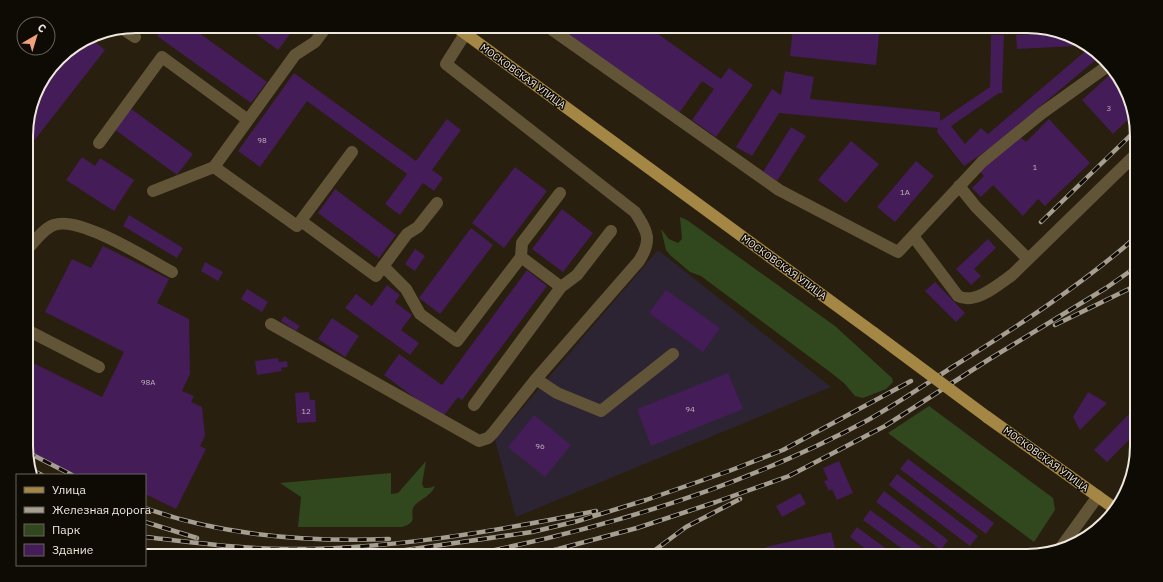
<svg xmlns="http://www.w3.org/2000/svg" width="1163" height="582" viewBox="0 0 1163 582" font-family="'IBM Plex Sans',sans-serif">
<style>
.commercial{fill:#2d2433}
.green{fill:#31471e}
.building{fill:#431c58}
.lines{fill:none;stroke-linecap:round;stroke-linejoin:round}
.minor{stroke:#625436;stroke-width:12}
.major{stroke:#a48745;stroke-width:12}
.rail-casing{stroke:#a69e91;stroke-width:4.5}
.rail{stroke:#0e0a04;stroke-width:3;stroke-dasharray:9;stroke-linecap:butt}
.major-bridge{stroke:#a48745;stroke-width:12}
.labels{text-anchor:middle;dominant-baseline:central;stroke-width:3;stroke-linejoin:round;paint-order:stroke}
.number-label{font-size:8px;fill:#c3b4bb}
.street-label{font-size:10px;fill:#eee7dc;stroke:#0e0a04}
.rim{fill:none;stroke:#eee7dc;stroke-width:2}
</style>
<rect width="100%" height="100%" fill="#291f0e"/>
<path class="commercial" d="M658,250L831,387L516,517L495,440Z"/>
<path class="green" d="M680,217L687,220L835,326L892,378L893,382L886,389L863,398L855,396L844,383L830,372L701,276L690,272L670,255L666,250L661,229L669,239L678,243L682,239Z
M929,406L1053,498L1055,510L1034,542L888,433Z
M426,461L422,484L424,488H429L435,486C431,496 422,498 415,505C407,515 421,521 402,527H298L301,497L280,483L391,473V494L398,493Z"/>
<path class="building" d="M164,26H198L195,30L267,82L251,103L157,36Z
M246,26H296L278,50Z
M556,26H647L721,79L729,68L753,85L716,137L692,120L714,89L702,81L679,113Z
M793,26H880L876,65L790,56Z
M1056,33L1075,37V46L1017,49L1016,35Z
M991,35H1004L1002,89L1003,91L1002,93H999L951,126L965,144L981,128L988,134L1089,48L1099,57L992,147L964,166L937,132L938,128L779,113L752,156L736,147L772,89L781,95L785,71L814,77L810,99L940,112V121L990,87Z
M89,37L105,50L26,151V129L37,88L63,54Z
M1115,70L1133,115L1113,134L1082,100Z
M294,73L416,161L447,119L461,130L432,170L443,178L434,191L423,183L400,215L385,204L407,174L307,101L260,167L238,151Z
M130,108L193,154L177,175L114,129Z
M1049,119L1090,163L1045,206L1038,199L1023,216L993,185L981,197L972,188L984,176L980,172L1018,135L1026,142Z
M791,127L806,136L777,181L763,172Z
M851,141L879,164L846,203L818,180Z
M82,157L95,166L100,158L134,180L114,211L66,180Z
M916,161L934,176L895,222L877,207Z
M515,167L547,191L504,248L472,223Z
M335,189L396,235L379,258L318,213Z
M562,209L593,233L563,272L532,249Z
M129,215L183,248L177,258L123,226Z
M471,228L493,245L440,314L419,298Z
M988,239L996,248L974,269L981,276L971,285L956,269Z
M103,246L169,279L157,303L189,319L190,374L182,391L194,396L191,402L202,407L205,436L200,446L206,449L176,509L145,494V475H68L27,455V360L102,397L124,352L45,312L72,259L91,268Z
M415,249L425,256L415,271L405,264Z
M205,262L223,272L218,281L201,271Z
M527,270L547,286L462,400L458,397L442,418L384,375L399,354L442,385Z
M935,282L965,313L956,322L925,291Z
M387,285L400,295L395,302L412,315L401,330L419,343L410,355L345,308L356,294L372,306Z
M247,289L268,302L262,312L241,299Z
M666,290L720,328L703,352L649,313Z
M284,316L300,326L296,331L281,321Z
M332,318L359,336L345,357L318,339Z
M278,358L279,362L287,361L288,367L281,368L282,371L257,375L255,361Z
M728,373L743,409L651,446L637,409Z
M309,392L310,400H315L316,422L297,423L295,393Z
M1088,392L1107,403L1080,430L1073,417Z
M1129,414L1137,423V432L1107,462L1094,450Z
M534,415L571,445L545,477L508,447Z
M908,459L994,523L986,534L900,469Z
M839,461L853,493L837,500L832,489L829,491L824,481L828,480L823,468Z
M897,474L978,536L970,546L889,485Z
M884,491L948,540L941,550L876,502Z
M800,493L806,504L782,517L776,506Z
M870,510L925,550L920,556L916,553L912,556L863,520Z
M857,527L896,556H875L850,537Z
M831,532L835,548L798,556H768L766,547Z"/>
<g class="lines">
<path class="minor" d="M547,26L779,190L898,252L982,162L1042,113L1109,65
M123,29L135,37
M99,143L162,57L248,120
M214,167L297,226L352,152
M959,186L976,207L1028,259
M153,191L214,167L295,55L315,42L327,26
M301,221L376,276L407,234L418,227L437,203
M913,236L958,296C975,305 998,285 1012,275L1136,154
M27,250C34,242 44,228 54,225C79,215 149,260 172,272
M383,266L406,289L420,314L457,341L521,257L522,243L560,193
M561,287L577,275L611,231
M271,324L479,441L488,438L493,433L536,379L639,261C653,239 647,231 635,212L446,64L465,34
M27,330L99,367
M536,379L557,393L601,411L673,354
M474,405L561,287L521,257
M1062,546L1098,496"/>
<path class="major" d="M455,26L874,333
M987,417L1114,508"/>
<g class="rail-casing">
<path id="rail" d="M1041,222L1136,130
M1055,325L1137,285
M27,452L72,475
M31,470L42,475
M145,508C222,536 307,542 389,539
M145,522L197,538
M145,537C192,542 240,549 287,549C388,550 496,531 596,511
M353,556L378,554L532,532L578,521L646,500L729,471L783,450L911,381
M465,556C604,529 742,488 868,420C898,403 926,384 954,366C1018,326 1080,286 1136,237
M532,556L637,528L716,502L789,476L885,426L988,360L1106,288L1136,267
M647,556L686,527L740,499"/>
</g>
<use href="#rail" class="rail"/>
<path class="major-bridge" d="M874,333L987,417"/>
</g>
<g class="labels">
<g class="number-label">
<text x="1109" y="108">3</text>
<text x="262" y="140">98</text>
<text x="1035" y="167">1</text>
<text x="905" y="192">1А</text>
<text x="148" y="382">98А</text>
<text x="690" y="409">94</text>
<text x="306" y="411">12</text>
<text x="540" y="446">96</text>
</g>
<g class="street-label">
<text transform="translate(523 76) rotate(36)">МОСКОВСКАЯ УЛИЦА</text>
<text transform="translate(784 267) rotate(36)">МОСКОВСКАЯ УЛИЦА</text>
<text transform="translate(1046 459) rotate(36)">МОСКОВСКАЯ УЛИЦА</text>
</g>
</g>
<path d="M0 0H1163V582H0ZM136 33H1027A103 103 0 0 1 1130 136V446A103 103 0 0 1 1027 549H136A103 103 0 0 1 33 446V136A103 103 0 0 1 136 33Z" fill="#0e0a04" fill-rule="evenodd"/>
<path class="rim" d="M136 33H1027A103 103 0 0 1 1130 136V446A103 103 0 0 1 1027 549H136A103 103 0 0 1 33 446V136A103 103 0 0 1 136 33Z"/>
<rect x="16" y="474" width="130" height="92" fill="#0e0a04" stroke="#68625a"/>
<rect x="24" y="487" width="20" height="6" fill="#a48745" stroke="#68625a"/>
<text x="52" y="494" font-size="12" fill="#eee7dc">Улица</text>
<rect x="24" y="507" width="20" height="6" fill="#a69e91" stroke="#68625a"/>
<text x="52" y="514" font-size="12" fill="#eee7dc">Железная дорога</text>
<rect x="24" y="524" width="20" height="12" fill="#31471e" stroke="#68625a"/>
<text x="52" y="534" font-size="12" fill="#eee7dc">Парк</text>
<rect x="24" y="544" width="20" height="12" fill="#431c58" stroke="#68625a"/>
<text x="52" y="554" font-size="12" fill="#eee7dc">Здание</text>
<g transform="translate(36 36) rotate(38)"><circle r="19" fill="#0e0a04" stroke="#68625a"/>
<path d="M0-3L7 15L0 10L-7 15Z" fill="#f1a17c"/>
<text y="-6" font-size="11" font-weight="bold" text-anchor="middle" fill="#eee7dc">С</text>
</g>
</svg>
